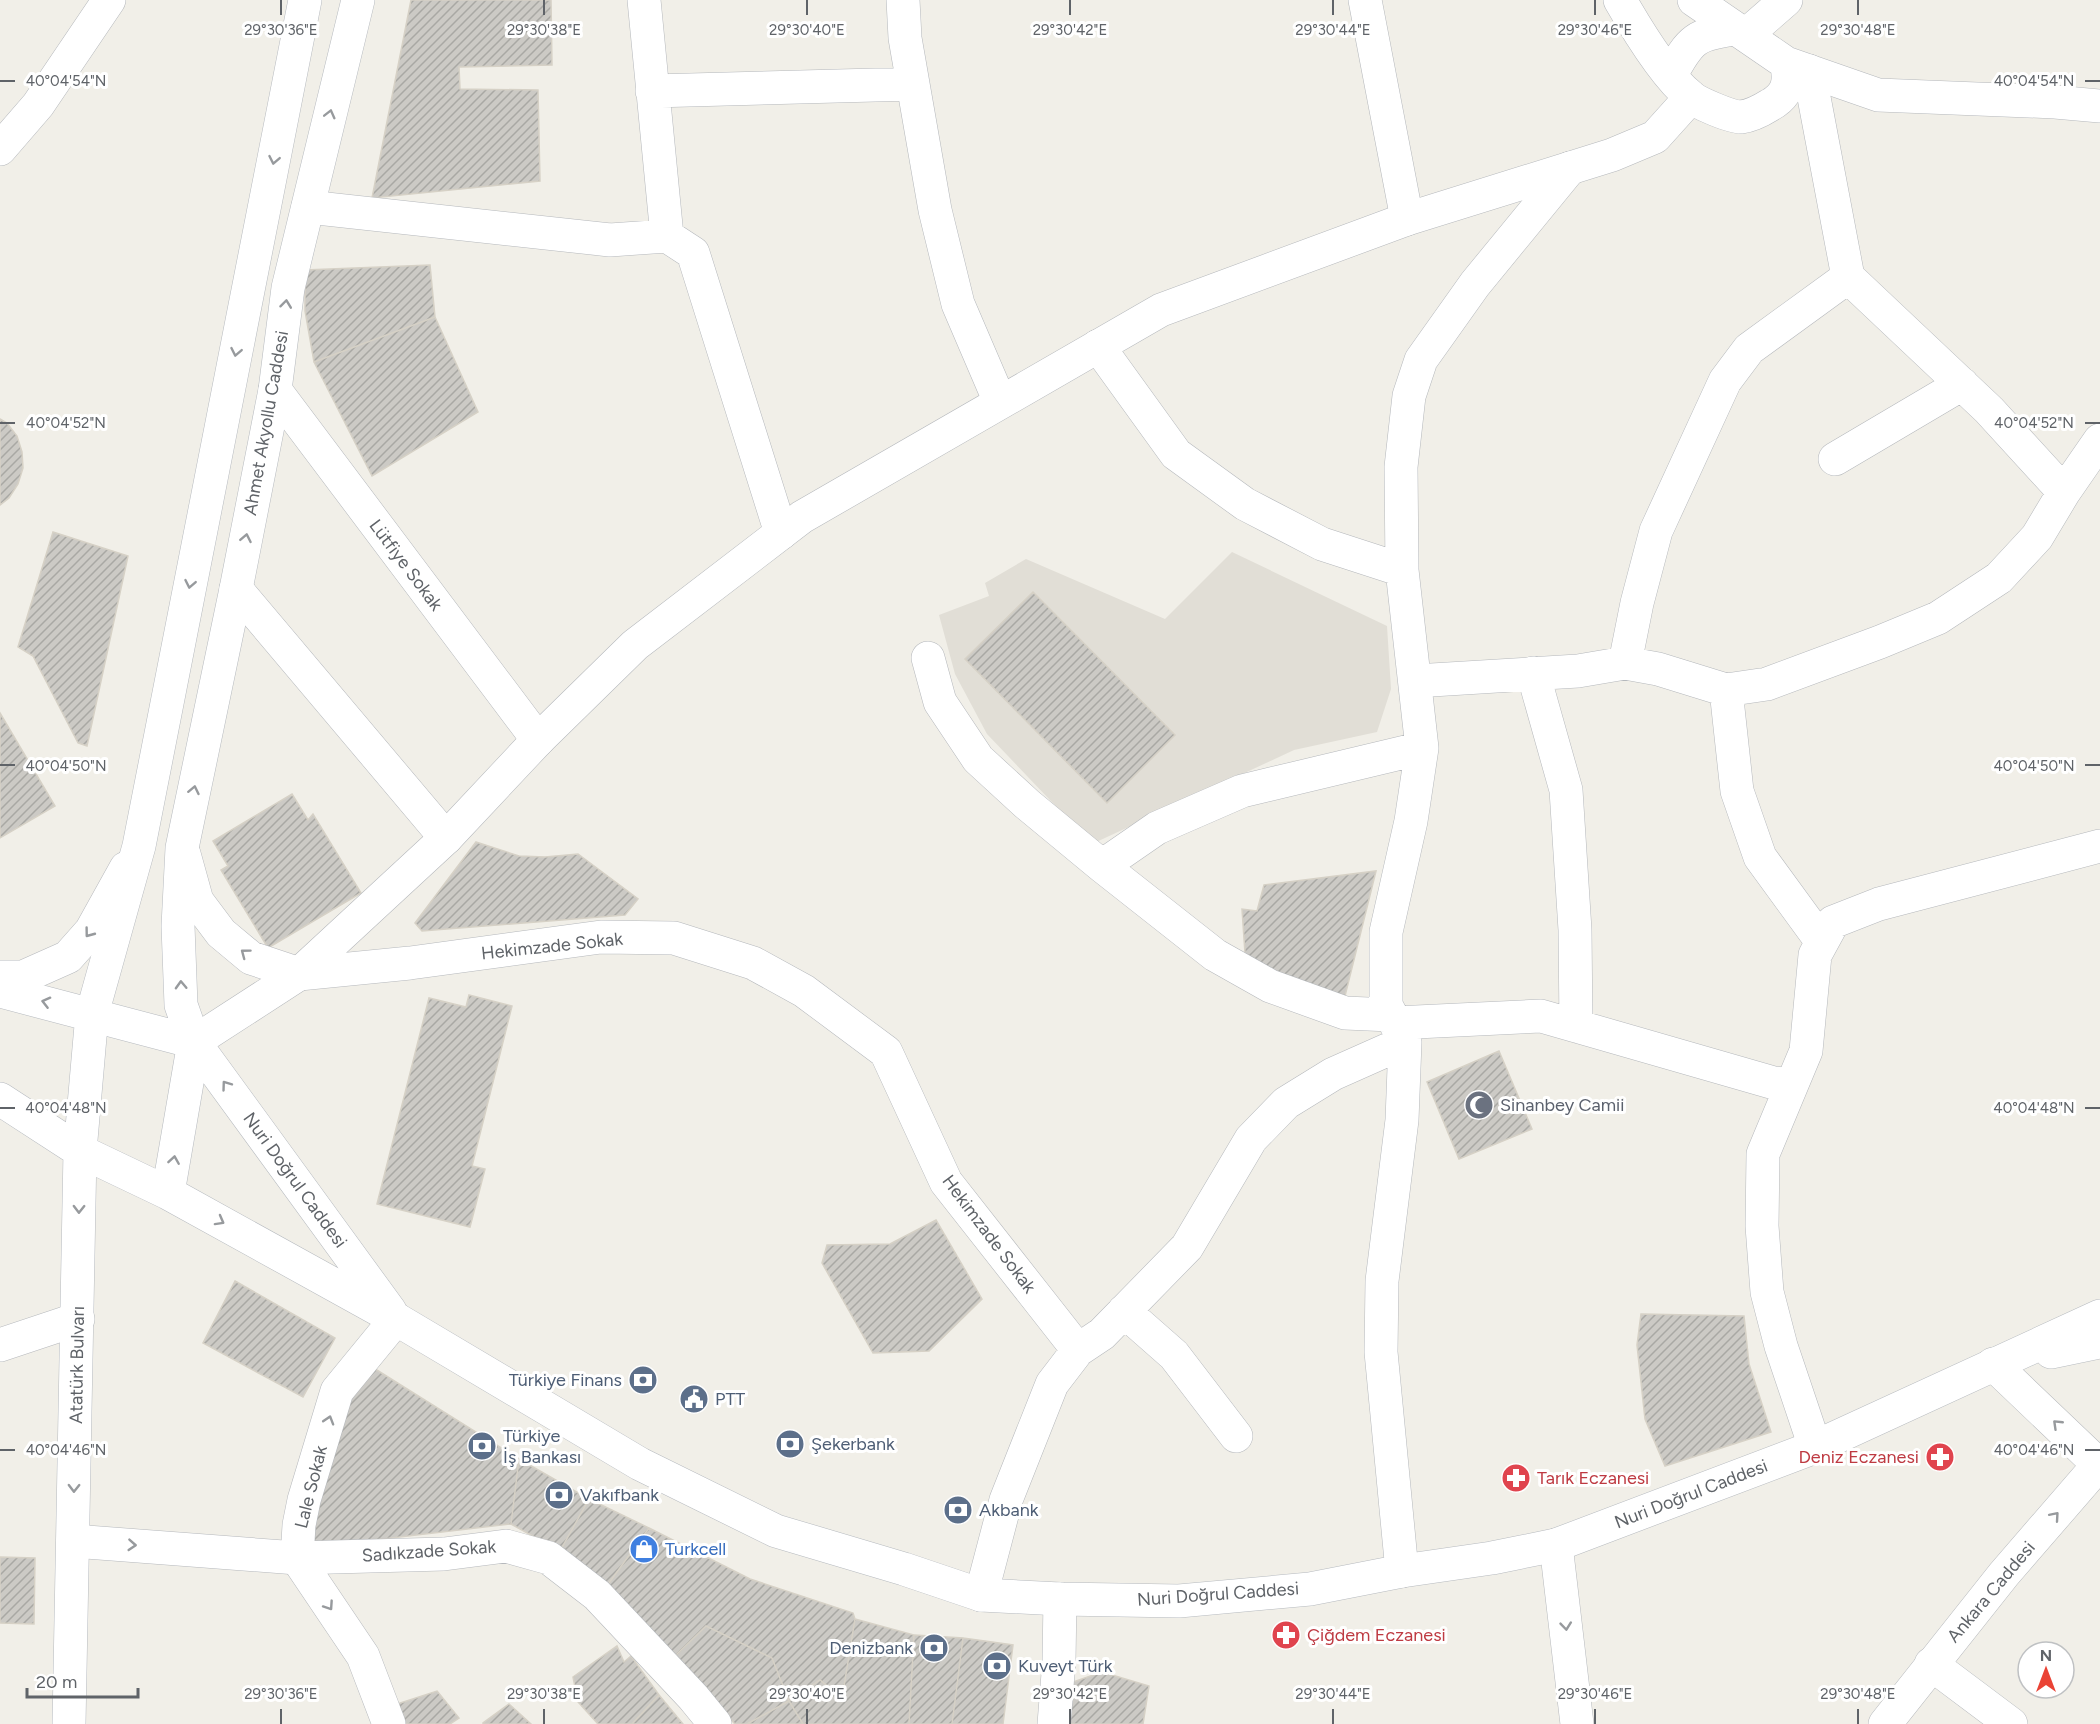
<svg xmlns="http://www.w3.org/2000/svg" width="2100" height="1724" viewBox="0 0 2100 1724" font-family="Figtree,sans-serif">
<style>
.education{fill:#e1ded6}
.building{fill:url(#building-hatch);stroke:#d6d1c6;stroke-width:1.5}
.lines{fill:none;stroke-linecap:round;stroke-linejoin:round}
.pedestrian-casing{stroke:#b5b8bc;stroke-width:34}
.minor-casing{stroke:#b5b8bc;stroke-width:34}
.tertiary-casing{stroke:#b5b8bc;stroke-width:34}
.secondary-casing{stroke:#b6babf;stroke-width:34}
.pedestrian{stroke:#fff;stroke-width:33}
.minor{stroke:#fff;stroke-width:33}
.tertiary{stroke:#fff;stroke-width:33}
.secondary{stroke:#fff;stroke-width:33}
.oneway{stroke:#979a9d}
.ticks{fill:none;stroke:#5f6368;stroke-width:2}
.labels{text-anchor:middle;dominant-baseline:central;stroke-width:6;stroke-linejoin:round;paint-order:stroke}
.street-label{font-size:18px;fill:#5f6368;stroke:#fff}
.worship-label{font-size:18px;fill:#5b616d;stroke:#fff;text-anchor:start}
.service-label{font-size:18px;fill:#4e5e75;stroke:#fff;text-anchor:start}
.health-label{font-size:18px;fill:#be3a42;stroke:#fff;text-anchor:start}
.shop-label{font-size:18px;fill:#366cbe;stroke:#fff;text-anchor:start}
.ticks-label{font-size:15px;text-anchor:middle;fill:#5f6368;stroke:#fff;stroke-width:6;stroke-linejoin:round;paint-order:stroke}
</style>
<defs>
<pattern id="building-hatch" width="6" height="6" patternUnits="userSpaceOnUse" patternTransform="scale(1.5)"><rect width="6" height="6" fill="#cccac5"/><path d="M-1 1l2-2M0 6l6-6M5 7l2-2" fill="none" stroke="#a9a8a4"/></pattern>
</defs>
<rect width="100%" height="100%" fill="#f1efe8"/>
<path class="education" d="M1232,552L1387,626L1391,689L1377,732L1294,750L1092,844L987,734L955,674L939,615L989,596L985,583L1026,559L1165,619Z"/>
<path class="building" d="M411,0H551L552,65L459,67L460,89L538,90L540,181L372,198Z
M430,265L435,317L314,362L305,311V270Z
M435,317L478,412L372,476L314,362Z
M0,419L7,423L17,436L22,452L23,468L18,484L9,498L0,505Z
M53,532L128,556L87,746L78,743L33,656L18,647Z
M1033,592L1175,735L1107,803L965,659Z
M0,713L55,806L0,838Z
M292,794L308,820L313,814L361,893L268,948L221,870L228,866L213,841Z
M476,842L519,856L545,857L578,854L638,899L625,915L422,931L415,923Z
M1376,871L1344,1000L1246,968L1242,909L1257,911L1264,885Z
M469,995L512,1006L472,1166L485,1169L470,1227L377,1204L429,998L466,1007Z
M1499,1051L1532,1129L1459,1159L1427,1082Z
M936,1220L982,1299L929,1351L873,1353L822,1263L827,1245L890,1244Z
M235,1281L335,1338L303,1397L203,1343Z
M1641,1314L1744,1316L1749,1364L1771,1432L1665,1466L1645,1419L1637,1345Z
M372,1367L519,1459L511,1524L315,1547L310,1532L344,1404Z
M519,1459L589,1499L560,1551L511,1524Z
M589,1499L649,1528L606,1587L560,1551Z
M649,1528L750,1579L853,1613L855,1619L844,1686L836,1693L820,1680L789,1701L772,1658L706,1626L673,1658L606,1587Z
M0,1557L35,1558L34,1624L0,1623Z
M855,1619L914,1635L909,1724H803L789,1701L820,1680L836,1693L844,1686Z
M706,1626L772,1658L789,1701L747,1724H735L673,1658Z
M914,1635L963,1638L952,1724H909Z
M963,1638L1013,1645L1003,1724H952Z
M617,1646L624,1662L631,1656L659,1695L632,1724H598L578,1702L573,1677Z
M1102,1672L1149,1686L1143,1724H1065L1070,1683Z
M437,1691L459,1718L450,1724H396L388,1707Z
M659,1695L683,1724H632Z
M789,1701L803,1724H747Z
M509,1704L531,1724H483V1723Z"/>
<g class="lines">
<g class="pedestrian-casing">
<path id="pedestrian" d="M389,1724L363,1656L297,1558L299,1525L304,1500L337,1391L396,1319"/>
</g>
<g class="minor-casing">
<path id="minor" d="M644,0L667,236
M903,0L905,38L935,210L958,304L1000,402
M1365,0L1407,219
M1746,35L1786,0
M1809,71L1848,277L1989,410L2064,492
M652,91L913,84
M0,149L38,105L109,0
M308,207L610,240L667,236L693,253L781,533
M1098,346L1176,454L1245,504L1322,544L1402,570
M275,390L538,740
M1835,459L1962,384
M236,589L446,838
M928,658L940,702L978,759L1027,804L1102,866L1157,828L1242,791L1422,748
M1625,663L1637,603L1656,531L1725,381L1749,349L1848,277
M1533,673L1566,790L1575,930L1576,1026
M1415,681L1578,671L1625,663L1658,669L1726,690L1767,684L1880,642L1938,618L1999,578L2037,537L2064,492L2100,440
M1726,690L1737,791L1760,857L1822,942
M184,854L197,901L221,933L251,958L299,974L410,963L601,937L674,938L753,963L804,991L886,1052L946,1182L1078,1350
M1102,866L1215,955L1270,986L1345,1013L1391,1015
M1395,1023L1541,1016L1774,1083L1791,1085
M1124,1311L1174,1355L1236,1436
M0,1345L78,1319
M1993,1364L2100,1466
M1815,1447L1781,1346L1767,1292L1762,1226L1763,1154L1806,1051L1815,955L1833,922L1879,904L2100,846
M73,1541L297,1558L444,1554L506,1546L549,1558L597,1595L693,1697L715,1724
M1556,1545L1577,1724
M1402,1571L1381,1352L1382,1281L1402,1120L1405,1042L1386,1005V932L1411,821L1422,748L1402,570L1401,467L1409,396L1421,360L1475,284L1570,168
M981,1595L1006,1500L1052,1384L1078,1350L1102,1334L1187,1247L1251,1139L1286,1103L1333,1074L1405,1042
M1931,1664L2011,1724
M1054,1724L1059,1661L1060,1599"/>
</g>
<g class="tertiary-casing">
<path id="tertiary" d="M1620,0C1636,28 1665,76 1690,96C1697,103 1731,117 1741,117C1750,116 1762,110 1770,105C1788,95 1791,81 1786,63
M1694,0L1786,63L1878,95L2055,102L2100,106
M1671,75C1690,39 1696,34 1736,29
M0,977H23L68,957L91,931L126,868
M194,1042L299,974L446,838L538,740L635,645L802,517L1161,310L1407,219L1612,155L1655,137L1691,97
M1885,1724L2004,1574L2100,1463"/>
</g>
<g class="secondary-casing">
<path id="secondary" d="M0,991L194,1042
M194,1042L390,1311
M0,1099L80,1151L168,1193L396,1319L640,1464L776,1531L904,1569L981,1595L1060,1599L1179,1601L1310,1589L1402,1571L1492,1558L1556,1545L1815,1447L2100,1316
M168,1193L194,1042L181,1005L178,926L182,848L236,589L275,390L288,288L358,0
M2051,1352L2100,1342
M69,1724L80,1151L92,1014L139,846L305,0"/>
</g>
<use href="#pedestrian" class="pedestrian"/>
<use href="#minor" class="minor"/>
<use href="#tertiary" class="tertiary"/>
<use href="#secondary" class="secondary"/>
</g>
<defs><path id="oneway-chevron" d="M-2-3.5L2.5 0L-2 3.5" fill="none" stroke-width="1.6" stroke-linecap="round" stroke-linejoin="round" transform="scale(1.5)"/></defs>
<g class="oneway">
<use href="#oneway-chevron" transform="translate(330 114) rotate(-76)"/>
<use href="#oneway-chevron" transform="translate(274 160) rotate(101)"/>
<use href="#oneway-chevron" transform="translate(286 304) rotate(-83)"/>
<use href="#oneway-chevron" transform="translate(236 352) rotate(101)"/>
<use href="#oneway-chevron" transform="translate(246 538) rotate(-79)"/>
<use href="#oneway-chevron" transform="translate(190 584) rotate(101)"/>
<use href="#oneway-chevron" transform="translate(194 790) rotate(-78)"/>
<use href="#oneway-chevron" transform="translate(89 933) rotate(127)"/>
<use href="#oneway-chevron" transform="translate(245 953) rotate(-143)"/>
<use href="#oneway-chevron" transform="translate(181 985) rotate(-92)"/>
<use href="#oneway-chevron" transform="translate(46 1002) rotate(-166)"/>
<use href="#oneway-chevron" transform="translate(226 1085) rotate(-126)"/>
<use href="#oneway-chevron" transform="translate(174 1160) rotate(-81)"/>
<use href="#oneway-chevron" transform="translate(79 1209) rotate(91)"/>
<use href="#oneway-chevron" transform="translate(220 1221) rotate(29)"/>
<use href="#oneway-chevron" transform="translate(329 1420) rotate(-73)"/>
<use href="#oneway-chevron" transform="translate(2057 1424) rotate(-136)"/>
<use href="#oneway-chevron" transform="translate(74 1488) rotate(91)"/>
<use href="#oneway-chevron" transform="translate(2055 1516) rotate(-49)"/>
<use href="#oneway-chevron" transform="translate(132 1545) rotate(4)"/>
<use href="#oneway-chevron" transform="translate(329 1606) rotate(56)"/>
<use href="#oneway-chevron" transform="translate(1566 1626) rotate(84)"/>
</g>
<path class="ticks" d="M281,0V15M544,0V15M807,0V15M1070,0V15M1333,0V15M1595,0V15M1858,0V15M0,81H15M2085,81H2100M0,423H15M2085,423H2100M0,765H15M2085,765H2100M0,1108H15M2085,1108H2100M0,1450H15M2085,1450H2100M281,1709V1724M544,1709V1724M807,1709V1724M1070,1709V1724M1333,1709V1724M1595,1709V1724M1858,1709V1724"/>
<defs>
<g id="mosque-disc" transform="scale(1.5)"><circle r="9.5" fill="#6b7280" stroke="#fff"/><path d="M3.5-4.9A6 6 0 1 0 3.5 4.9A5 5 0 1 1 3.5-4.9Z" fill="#fff"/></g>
<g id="bank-disc" transform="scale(1.5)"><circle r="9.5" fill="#5c6f8a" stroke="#fff"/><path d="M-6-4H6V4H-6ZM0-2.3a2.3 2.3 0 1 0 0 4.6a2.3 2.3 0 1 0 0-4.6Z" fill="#fff"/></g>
<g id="civic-disc" transform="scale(1.5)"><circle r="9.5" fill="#5c6f8a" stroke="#fff"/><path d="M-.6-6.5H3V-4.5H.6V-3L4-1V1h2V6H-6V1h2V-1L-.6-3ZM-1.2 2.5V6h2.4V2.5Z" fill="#fff"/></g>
<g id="pharmacy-disc" transform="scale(1.5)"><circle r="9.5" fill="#e0444e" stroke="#fff"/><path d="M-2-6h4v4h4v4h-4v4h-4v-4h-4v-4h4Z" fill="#fff"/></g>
<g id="shop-disc" transform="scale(1.5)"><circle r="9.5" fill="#3f7fe0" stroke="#fff"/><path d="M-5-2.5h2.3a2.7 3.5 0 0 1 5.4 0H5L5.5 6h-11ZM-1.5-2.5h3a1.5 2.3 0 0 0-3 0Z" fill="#fff"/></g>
</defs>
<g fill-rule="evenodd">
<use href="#mosque-disc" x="1479" y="1105"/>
<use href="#bank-disc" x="643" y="1380"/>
<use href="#civic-disc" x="694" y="1399"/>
<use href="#bank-disc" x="790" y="1444"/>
<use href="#bank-disc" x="482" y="1446"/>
<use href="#pharmacy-disc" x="1940" y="1457"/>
<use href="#pharmacy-disc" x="1516" y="1478"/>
<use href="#bank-disc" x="559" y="1495"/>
<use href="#bank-disc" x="958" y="1510"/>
<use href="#shop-disc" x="644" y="1549"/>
<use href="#pharmacy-disc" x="1286" y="1635"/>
<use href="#bank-disc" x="934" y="1648"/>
<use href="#bank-disc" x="997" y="1666"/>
</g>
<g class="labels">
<g class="street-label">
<text transform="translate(266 423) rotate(-80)">Ahmet Akyollu Caddesi</text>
<text transform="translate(406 565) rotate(53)">Lütfiye Sokak</text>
<text transform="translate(552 946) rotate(-6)">Hekimzade Sokak</text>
<text transform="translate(295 1180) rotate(54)">Nuri Doğrul Caddesi</text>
<text transform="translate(989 1234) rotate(53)">Hekimzade Sokak</text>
<text transform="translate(77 1365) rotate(-89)">Atatürk Bulvarı</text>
<text transform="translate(311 1487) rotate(-76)">Lale Sokak</text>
<text transform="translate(1691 1494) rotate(-21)">Nuri Doğrul Caddesi</text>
<text transform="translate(429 1551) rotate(-4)">Sadıkzade Sokak</text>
<text transform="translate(1991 1592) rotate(-50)">Ankara Caddesi</text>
<text transform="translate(1218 1594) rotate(-4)">Nuri Doğrul Caddesi</text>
</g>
<g class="worship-label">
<text x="1500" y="1105">Sinanbey Camii</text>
</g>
<g class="service-label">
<text x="622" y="1380" text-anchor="end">Türkiye Finans</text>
<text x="715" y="1399">PTT</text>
<text x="503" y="1436">Türkiye<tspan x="503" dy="21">İş Bankası</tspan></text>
<text x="811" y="1444">Şekerbank</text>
<text x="580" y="1495">Vakıfbank</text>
<text x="979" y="1510">Akbank</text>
<text x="913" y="1648" text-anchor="end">Denizbank</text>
<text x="1018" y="1666">Kuveyt Türk</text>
</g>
<g class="health-label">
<text x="1919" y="1457" text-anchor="end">Deniz Eczanesi</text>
<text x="1537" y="1478">Tarık Eczanesi</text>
<text x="1307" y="1635">Çiğdem Eczanesi</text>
</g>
<g class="shop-label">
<text x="665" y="1549">Turkcell</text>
</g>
</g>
<g class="ticks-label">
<text x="281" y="35">29°30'36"E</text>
<text x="544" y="35">29°30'38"E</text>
<text x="807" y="35">29°30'40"E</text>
<text x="1070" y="35">29°30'42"E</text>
<text x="1333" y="35">29°30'44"E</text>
<text x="1595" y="35">29°30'46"E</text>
<text x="1858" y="35">29°30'48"E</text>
<text x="66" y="86">40°04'54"N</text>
<text x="2034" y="86">40°04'54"N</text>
<text x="66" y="428">40°04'52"N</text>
<text x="2034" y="428">40°04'52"N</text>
<text x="66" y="771">40°04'50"N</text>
<text x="2034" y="771">40°04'50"N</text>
<text x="66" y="1113">40°04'48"N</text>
<text x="2034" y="1113">40°04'48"N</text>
<text x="66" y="1455">40°04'46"N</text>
<text x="2034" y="1455">40°04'46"N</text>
<text x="281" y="1699">29°30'36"E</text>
<text x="544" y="1699">29°30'38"E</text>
<text x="807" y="1699">29°30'40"E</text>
<text x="1070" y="1699">29°30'42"E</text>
<text x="1333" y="1699">29°30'44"E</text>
<text x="1595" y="1699">29°30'46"E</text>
<text x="1858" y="1699">29°30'48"E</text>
</g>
<g transform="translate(2046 1670)"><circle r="28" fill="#ffffff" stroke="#bfc1c3" stroke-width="1.5"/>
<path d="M0-4.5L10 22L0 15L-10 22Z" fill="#ea4335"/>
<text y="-9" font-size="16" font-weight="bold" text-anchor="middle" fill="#5f6368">N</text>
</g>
<path d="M27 1688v9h111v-9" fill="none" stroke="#5f6368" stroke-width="3"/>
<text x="36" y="1688" font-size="18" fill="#5f6368" stroke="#ffffff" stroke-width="4.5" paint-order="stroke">20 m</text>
</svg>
